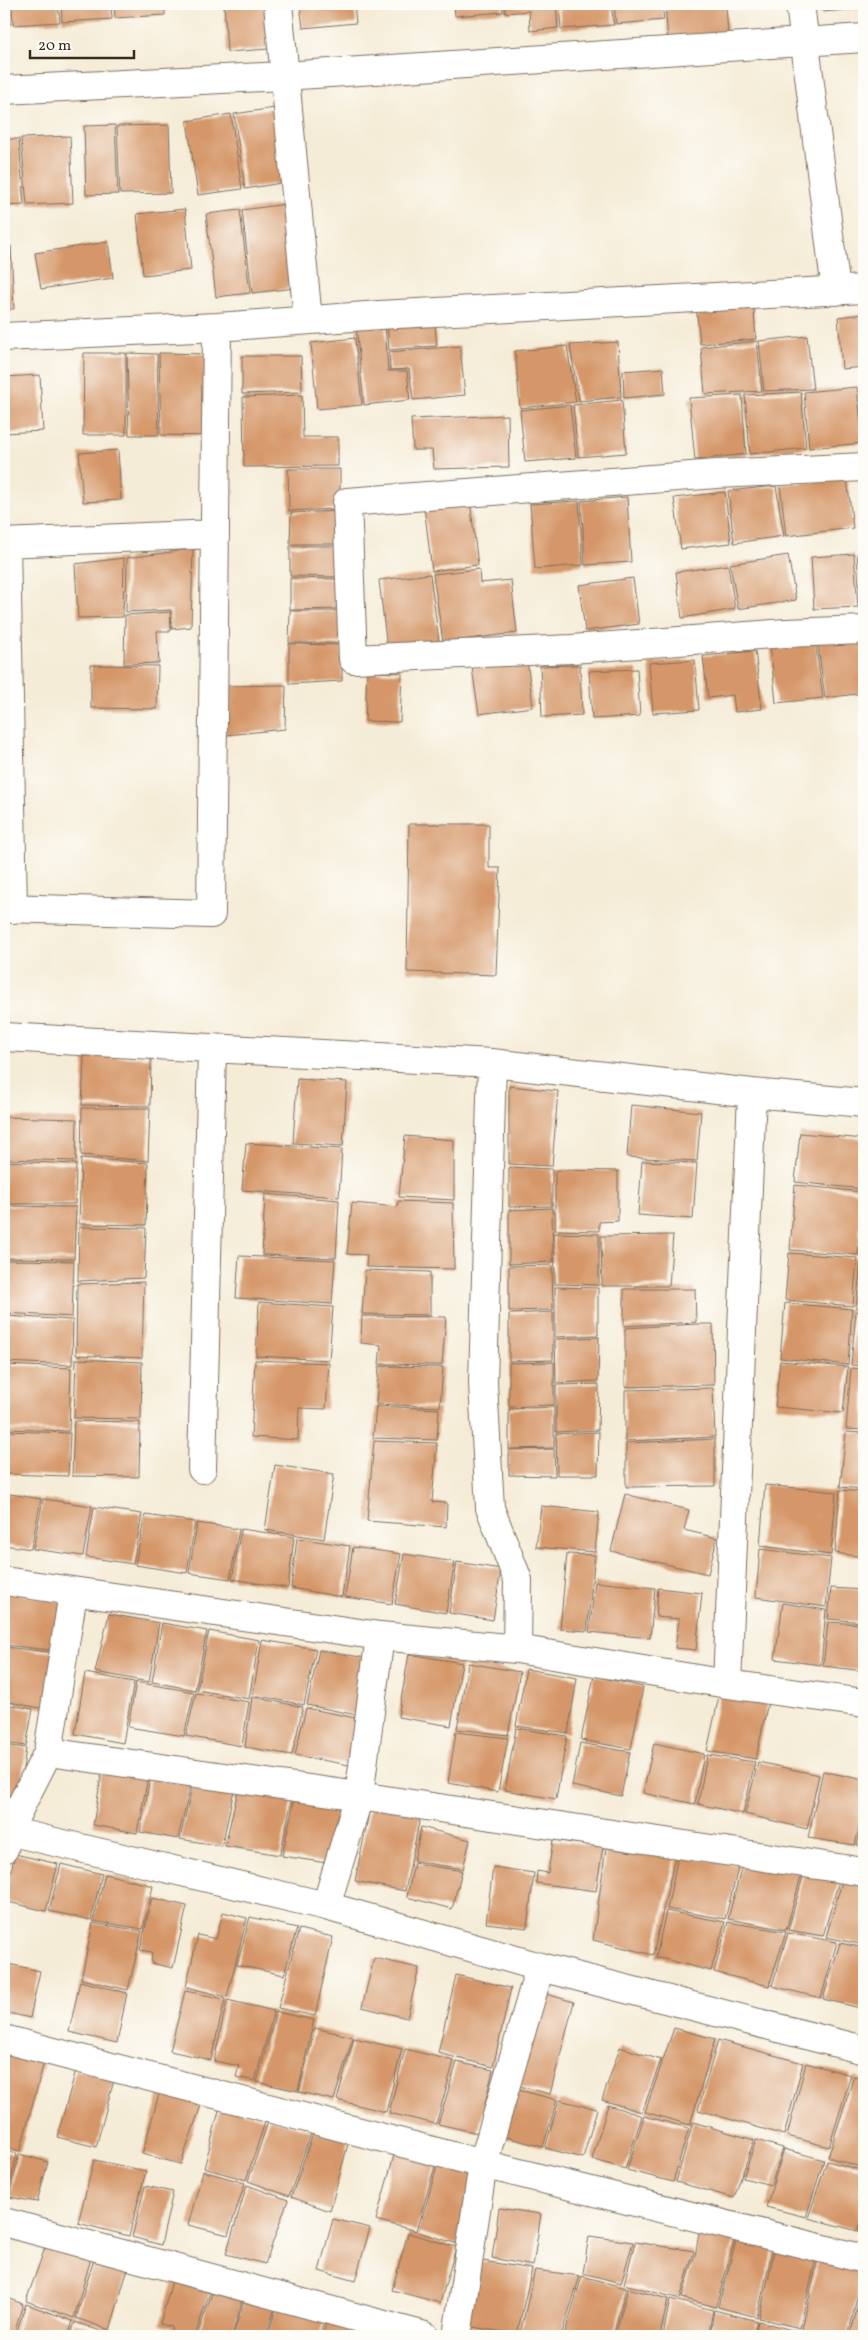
<svg xmlns="http://www.w3.org/2000/svg" width="868" height="2340" viewBox="0 0 868 2340" font-family="Vollkorn,serif">
<style>
.building{fill:#d59769}
.lines{fill:none;stroke-linecap:round;stroke-linejoin:round}
.minor-casing{stroke:#7c6e5f;stroke-width:30}
.secondary-casing{stroke:#7c6e5f;stroke-width:30}
.minor{stroke:#fff;stroke-width:28}
.secondary{stroke:#fff;stroke-width:28}
</style>
<rect width="100%" height="100%" fill="#fdfcf7"/>
<filter id="ink" filterUnits="userSpaceOnUse"><feTurbulence type="fractalNoise" baseFrequency=".02" numOctaves="2"/><feDisplacementMap in="SourceGraphic" scale="10" xChannelSelector="R" yChannelSelector="G"/><feConvolveMatrix kernelMatrix="1 2 1 2 8 2 1 2 1" color-interpolation-filters="sRGB"/></filter>
<filter id="wash" filterUnits="userSpaceOnUse"><feTurbulence type="fractalNoise" baseFrequency=".0096" numOctaves="4" result="noise"/><feDisplacementMap in="SourceGraphic" scale="20" xChannelSelector="R" yChannelSelector="G"/><feGaussianBlur stdDeviation="1.12" result="paint"/><feColorMatrix in="noise" values="0 0 0 0 0 0 0 0 0 0 0 0 0 0 0 0 0 1.4 0 .05"/><feComposite in="paint" operator="in"/></filter>
<g filter="url(#wash)">
<rect width="100%" height="100%" fill="#f5ecd7"/>
<g id="blocks">
<path class="building" d="M4,4H9L10,25H4Z
M12,4H58L60,22L13,25Z
M61,4H111L112,19L62,22Z
M114,4H165V15L115,18Z
M224,4H266L269,49L227,52Z
M300,4H354L356,23L303,28Z
M454,4H502L503,12L455,16Z
M505,4H556L558,28L530,31L529,11L505,13Z
M559,4H611L614,25L561,29Z
M614,4H662L664,20L616,24Z
M665,4H726L728,36L668,40Z
M822,4H864V8L823,12Z
M282,107L293,181L245,189L234,114Z
M231,114L242,189L198,195L187,121Z
M115,125L118,194L86,195L84,126Z
M169,125L171,193L120,194L117,126Z
M70,136L73,203L27,205L21,138Z
M4,139H19L24,205L4,206Z
M294,203L304,287L252,293L242,210Z
M185,209L191,270L143,275L137,214Z
M240,210L250,293L216,297L206,214Z
M108,242L113,278L41,289L35,253Z
M4,246H11L14,309H4Z
M753,299L756,339L700,344L696,305Z
M864,314V367L842,369L838,317Z
M434,316L437,346L389,350L387,320Z
M385,322L388,371H407L410,400L364,405L356,325Z
M807,336L813,389L764,391L759,341Z
M355,338L362,405L317,409L311,343Z
M757,341L762,391L705,394L701,347Z
M618,342L621,397L579,401L570,345Z
M460,346L465,395L413,400L409,369L390,370L389,352Z
M567,346L576,402L520,408L515,351Z
M84,353H126V435H83Z
M127,353L157,354L159,435H129Z
M159,353L212,354L211,436L161,435Z
M242,356H301L302,392L242,394Z
M663,368L665,394L624,398L623,371Z
M40,375L43,431L4,433V377Z
M857,387L863,443L809,448L804,392Z
M801,392L806,448L750,454L745,395Z
M302,395L303,437H338V466L244,467L243,397Z
M742,395L746,454L695,460L689,398Z
M622,400L626,453L578,457L573,405Z
M570,405L576,458L525,462L520,410Z
M508,415L509,467L434,469L432,450H413L411,419Z
M118,450L121,500L83,502L79,453Z
M288,469H340V509L289,511Z
M847,478L853,528L786,536L780,485Z
M776,486L784,536L734,543L728,491Z
M725,492L731,543L681,549L674,498Z
M627,497L631,562L585,565L581,501Z
M470,501L478,565L432,571L424,506Z
M579,501L583,565L535,569L530,504Z
M340,511V544H290L291,513Z
M290,546H341V577L290,576Z
M193,549L191,627L172,629L171,610L126,612L127,558Z
M864,553V606H860L857,554Z
M854,554L858,607L814,609L811,557Z
M788,555L796,600L738,609L730,564Z
M124,558L123,617L78,618L75,564Z
M728,565L735,609L682,618L676,572Z
M479,569L480,583L511,580L517,633L443,642L433,574Z
M430,574L439,642L387,648L379,580Z
M290,578L341,579V609L290,610Z
M633,578L639,624L585,631L579,585Z
M290,611H341L342,643H289Z
M170,612L171,631H157L159,663L124,664L125,615Z
M863,634L864,693L825,698L817,639Z
M815,640L823,698L776,703L770,644Z
M289,644L342,645V681L289,684Z
M755,651L762,709L735,712L733,695L708,698L703,656Z
M527,660L533,707L479,714L472,668Z
M695,660L699,710L653,713L649,663Z
M91,665L158,666L157,709L91,708Z
M580,665L582,715L542,717L540,666Z
M637,669L640,716L592,719L589,671Z
M367,672L402,673L400,722L365,721Z
M286,685L285,729L226,735L225,686Z
M409,824H489V868H500L496,975L407,972Z
M84,1056L151,1058L150,1106L82,1105Z
M297,1079L347,1082L343,1146L293,1143Z
M509,1086L558,1091L552,1166L509,1164Z
M631,1105L701,1112L697,1161L627,1157Z
M82,1108H150L148,1161L81,1155Z
M4,1117L77,1119L76,1161L4,1159Z
M800,1133L864,1139L863,1189L795,1182Z
M405,1136L454,1140V1200L399,1197Z
M246,1143L342,1149L339,1197L242,1190Z
M81,1158L148,1163L146,1225L79,1224Z
M4,1161L76,1164L75,1204H4Z
M642,1161L697,1163L693,1219L638,1215Z
M509,1167L552,1169V1206L509,1207Z
M555,1170L618,1171V1221L599,1222V1231L555,1230Z
M795,1185L863,1192L858,1255L790,1250Z
M265,1194L339,1200L336,1258L262,1255Z
M398,1201L453,1203L454,1269L366,1267L367,1255L347,1254L352,1203L398,1207Z
M4,1206L76,1207L74,1259L4,1258Z
M552,1208L553,1262L509,1264V1210Z
M79,1227L146,1228L144,1278L78,1281Z
M554,1233L599,1234V1285L555,1284Z
M673,1235L669,1286H602L601,1236Z
M789,1253L857,1258L853,1306L785,1300Z
M239,1256L335,1260L332,1304L236,1298Z
M4,1260L74,1261L72,1317L4,1313Z
M861,1261H864V1309L856,1308Z
M552,1265L553,1310L509,1311V1266Z
M365,1270L430,1272V1315L362,1314Z
M144,1282L142,1358L76,1355L77,1284Z
M555,1287L598,1288V1335L555,1337Z
M624,1289H695L696,1322L624,1326Z
M259,1302L333,1307L329,1360L256,1356Z
M785,1303L852,1309L848,1365L780,1358Z
M856,1311L864,1312V1366L851,1365Z
M553,1312V1360L509,1361V1314Z
M5,1316L73,1320L72,1365L4,1362Z
M362,1316L446,1317L442,1365L379,1364L381,1345L361,1343Z
M696,1324H713L714,1385L625,1387V1328Z
M599,1337L598,1381L556,1383L555,1339Z
M76,1359L142,1362L141,1419L74,1418Z
M255,1360L329,1363L326,1409L299,1408L298,1440L251,1437Z
M780,1361L848,1367L843,1413L775,1407Z
M554,1362V1405L509,1407V1363Z
M4,1365L71,1368L69,1431L4,1429Z
M379,1366L443,1367L440,1407L376,1404Z
M851,1368L864,1369V1430L846,1429Z
M599,1384L598,1430L556,1432V1385Z
M713,1388L715,1437L625,1441V1390Z
M376,1406L439,1409L437,1440L373,1438Z
M554,1407V1448L509,1449V1409Z
M74,1421L140,1422L139,1477L72,1476Z
M4,1431L70,1433L68,1476L4,1474Z
M599,1432L598,1475H557L556,1434Z
M846,1432L864,1433V1489L840,1487Z
M715,1439V1486L626,1487V1443Z
M374,1441L437,1443L432,1502L447,1503L446,1527L367,1521Z
M554,1449L555,1476L509,1475V1450Z
M275,1465L334,1474L324,1539L265,1530Z
M765,1485L836,1492L831,1555L760,1546Z
M840,1490L864,1492V1557L835,1553Z
M4,1493L41,1499L31,1549L4,1545Z
M625,1494L689,1510L684,1530L717,1538L708,1574L611,1551Z
M43,1499L92,1506L83,1556L33,1549Z
M541,1506L599,1512L595,1552L536,1547Z
M94,1507L142,1514L133,1564L86,1557Z
M145,1515L195,1522L187,1573L135,1565Z
M197,1523L239,1529L230,1579L189,1573Z
M241,1529L294,1537L288,1588L232,1579Z
M297,1538L350,1546L342,1597L291,1588Z
M353,1547L401,1554L392,1604L345,1597Z
M760,1549L831,1558L826,1607L756,1597Z
M404,1554L455,1562L446,1613L395,1604Z
M567,1554L595,1555L587,1631L560,1629Z
M457,1562L501,1569L493,1620L449,1613Z
M595,1582L655,1588L650,1638L589,1632Z
M658,1588L702,1593L696,1650L675,1648L679,1619L656,1617Z
M831,1588L864,1590V1622L828,1619Z
M8,1593L67,1603L59,1651L4,1645Z
M783,1603L826,1610L821,1665L775,1659Z
M109,1614L159,1623L149,1682L95,1672Z
M828,1622L864,1624V1671L823,1666Z
M162,1623L207,1631L195,1690L152,1682Z
M209,1631L259,1640L249,1699L197,1690Z
M262,1640L316,1649L304,1705L253,1695Z
M4,1647L58,1653L50,1710L4,1701Z
M319,1650L372,1659L362,1716L307,1705Z
M409,1654L462,1663L451,1726L398,1717Z
M468,1663L520,1672L508,1735L457,1729Z
M526,1669L577,1678L568,1733L516,1726Z
M85,1673L134,1682L123,1743L75,1734Z
M594,1676L643,1687L631,1749L581,1740Z
M136,1682L194,1692L184,1736L128,1727Z
M721,1687L769,1697L756,1759L707,1751Z
M196,1693L249,1702L242,1746L186,1736Z
M252,1697L303,1707L292,1755L245,1747Z
M4,1704L33,1709L26,1746L4,1743Z
M306,1708L361,1719L354,1766L295,1755Z
M516,1728L567,1736L556,1799L505,1790Z
M456,1732L508,1738L498,1792L448,1783Z
M580,1743L630,1752L621,1796L572,1786Z
M654,1743L704,1754L695,1804L643,1793Z
M4,1745L26,1748L19,1796L4,1794Z
M707,1755L755,1762L743,1814L698,1804Z
M758,1762L819,1775L807,1829L745,1814Z
M103,1765L149,1772L137,1833L93,1825Z
M823,1771L864,1780V1806L855,1845L808,1838Z
M151,1772L192,1779L178,1839L140,1832Z
M194,1778L235,1785L222,1846L180,1839Z
M239,1786L293,1795L280,1855L225,1846Z
M295,1796L343,1803L333,1864L282,1856Z
M371,1803L421,1813L405,1891L355,1881Z
M863,1819H864V1846L857,1845Z
M421,1827L470,1840L463,1869L414,1861Z
M553,1840L603,1847L596,1891L536,1883L537,1871L548,1873Z
M606,1848L675,1857L653,1955L593,1940Z
M15,1854L58,1864L46,1911L4,1901Z
M678,1856L739,1865L725,1919L667,1909Z
M414,1863L462,1871L452,1909L407,1897Z
M61,1864L102,1874L91,1920L49,1911Z
M742,1865L802,1873L786,1930L728,1919Z
M493,1867L534,1873L527,1928L486,1923Z
M804,1873L840,1877L823,1936L788,1930Z
M105,1874L153,1886L143,1929L93,1921Z
M843,1878L864,1881V1945L826,1937Z
M152,1898L187,1906L173,1968L151,1963L152,1952L140,1950Z
M666,1911L725,1922L711,1971L656,1957Z
M223,1912L247,1918L227,1997L186,1987L198,1935L216,1939Z
M250,1917L297,1928L284,1975L237,1965Z
M728,1922L786,1932L769,1986L714,1972Z
M93,1923L142,1931L128,1990L81,1979Z
M299,1929L333,1937L315,2016L278,2008Z
M788,1933L837,1942L821,1998L772,1986Z
M840,1943L864,1948V2009L823,1999Z
M374,1958L419,1968L407,2018L362,2007Z
M4,1963L40,1971L30,2018L4,2012Z
M456,1975L511,1988L493,2067L438,2053Z
M80,1981L127,1993L117,2043L69,2032Z
M185,1991L225,1999L211,2060L170,2051Z
M539,1992L574,2002L550,2094L516,2085Z
M227,2000L274,2011L255,2081L236,2077L239,2066L214,2061Z
M276,2012L314,2020L298,2091L257,2082Z
M315,2028L353,2037L334,2100L299,2092Z
M674,2028L715,2039L690,2125L645,2112Z
M354,2038L402,2049L386,2112L337,2100Z
M718,2040L803,2063L784,2135L698,2110Z
M620,2047L661,2060L642,2112L602,2100Z
M405,2049L454,2061L436,2124L389,2113Z
M4,2052L44,2062L20,2151L4,2147Z
M457,2062L493,2070L478,2133L438,2124Z
M806,2063L851,2075L829,2147L787,2136Z
M76,2070L114,2080L96,2147L57,2137Z
M854,2076L864,2079V2168L828,2157Z
M515,2089L557,2100L543,2147L502,2136Z
M160,2091L202,2102L181,2164L142,2154Z
M559,2100L597,2109L583,2158L545,2148Z
M608,2105L642,2116L625,2169L592,2159Z
M220,2107L266,2119L246,2180L204,2168Z
M644,2116L689,2128L673,2182L627,2170Z
M269,2119L312,2131L289,2196L248,2181Z
M693,2122L754,2140L734,2198L676,2182Z
M314,2131L349,2140L330,2211L291,2197Z
M756,2140L783,2148L771,2185L743,2178Z
M784,2149L824,2160L806,2217L766,2207Z
M4,2151L17,2154L7,2196H4Z
M395,2152L436,2163L416,2231L376,2220Z
M19,2154L48,2162L37,2202L9,2197Z
M94,2160L146,2171L129,2236L78,2223Z
M827,2161L864,2171V2213L858,2231L808,2218Z
M438,2163L475,2173L458,2244L418,2232Z
M203,2171L245,2183L228,2235L188,2225Z
M247,2185L288,2200L265,2264L226,2254Z
M145,2186L173,2192L161,2245L132,2237Z
M499,2208L541,2214L533,2266L492,2258Z
M333,2219L370,2228L355,2281L319,2271Z
M700,2225L736,2234L716,2307L682,2298L696,2251Z
M408,2233L456,2247L440,2303L392,2290Z
M738,2234L774,2243L757,2317L718,2307Z
M589,2236L633,2242L621,2283L583,2273Z
M635,2242L694,2251L680,2299L624,2284Z
M776,2244L817,2254L800,2328L759,2318Z
M46,2245L91,2258L74,2318L26,2301Z
M819,2255L864,2268L848,2336H833L802,2329Z
M94,2259L128,2268L110,2330L76,2318Z
M476,2260L532,2269L517,2334L466,2326Z
M535,2270L580,2276L561,2336L520,2334Z
M174,2274L213,2284L195,2336H169L172,2327L160,2324Z
M582,2276L626,2288L613,2336H564Z
M864,2282V2336H850Z
M215,2285L244,2293L232,2336H197Z
M628,2288L668,2299L660,2336H615Z
M246,2293L277,2302L266,2336H233Z
M4,2297L23,2304L13,2336H4Z
M670,2299L713,2310L708,2336H663Z
M278,2302L326,2315L319,2336H268Z
M26,2304L73,2321L68,2336H15Z
M714,2310L757,2321L753,2336H710Z
M328,2315L370,2326L367,2336H322Z
M758,2321L807,2334V2336H755Z
M75,2322L109,2334V2336H70Z"/>
</g>
</g>
<g filter="url(#ink)">
<use href="#blocks" fill-opacity="0" stroke="#7c6e5f" stroke-width="1"/>
<g class="lines">
<g class="minor-casing">
<path id="minor" d="M278,4L308,320
M800,4L836,291
M4,90L284,76L864,38
M4,337L217,327L379,315L864,289
M864,467L717,474L347,502L353,659L571,649L786,633L864,630
M6,542L13,909
M4,543L215,534
M4,908L211,914L217,327
M4,1037L492,1063L752,1093L864,1103
M492,1063L483,1383L490,1508L518,1580L517,1649
M202,1469L212,1049
M4,1581L380,1636L517,1649L727,1684L864,1703
M727,1684L752,1093
M48,1752L359,1796L864,1872
M4,1849L8,1831L48,1752L73,1593
M326,1906L359,1796L380,1636
M4,2039L483,2164L864,2259
M4,2222L425,2336
M457,2336L483,2164L540,1967"/>
</g>
<g class="secondary-casing">
<path id="secondary" d="M4,1830L326,1906L540,1967L864,2050"/>
</g>
<use href="#minor" class="minor"/>
<use href="#secondary" class="secondary"/>
</g>
</g>
<rect width="868" height="2340" fill="none" stroke="#fdfcf7" stroke-width="20"/>
<path d="M30 50v8h104v-8" fill="none" stroke="#3b2a1e" stroke-width="2.5"/>
<text x="38" y="50" font-size="15" fill="#3b2a1e" stroke="#fdfcf7" stroke-width="4" paint-order="stroke">20 m</text>
</svg>
